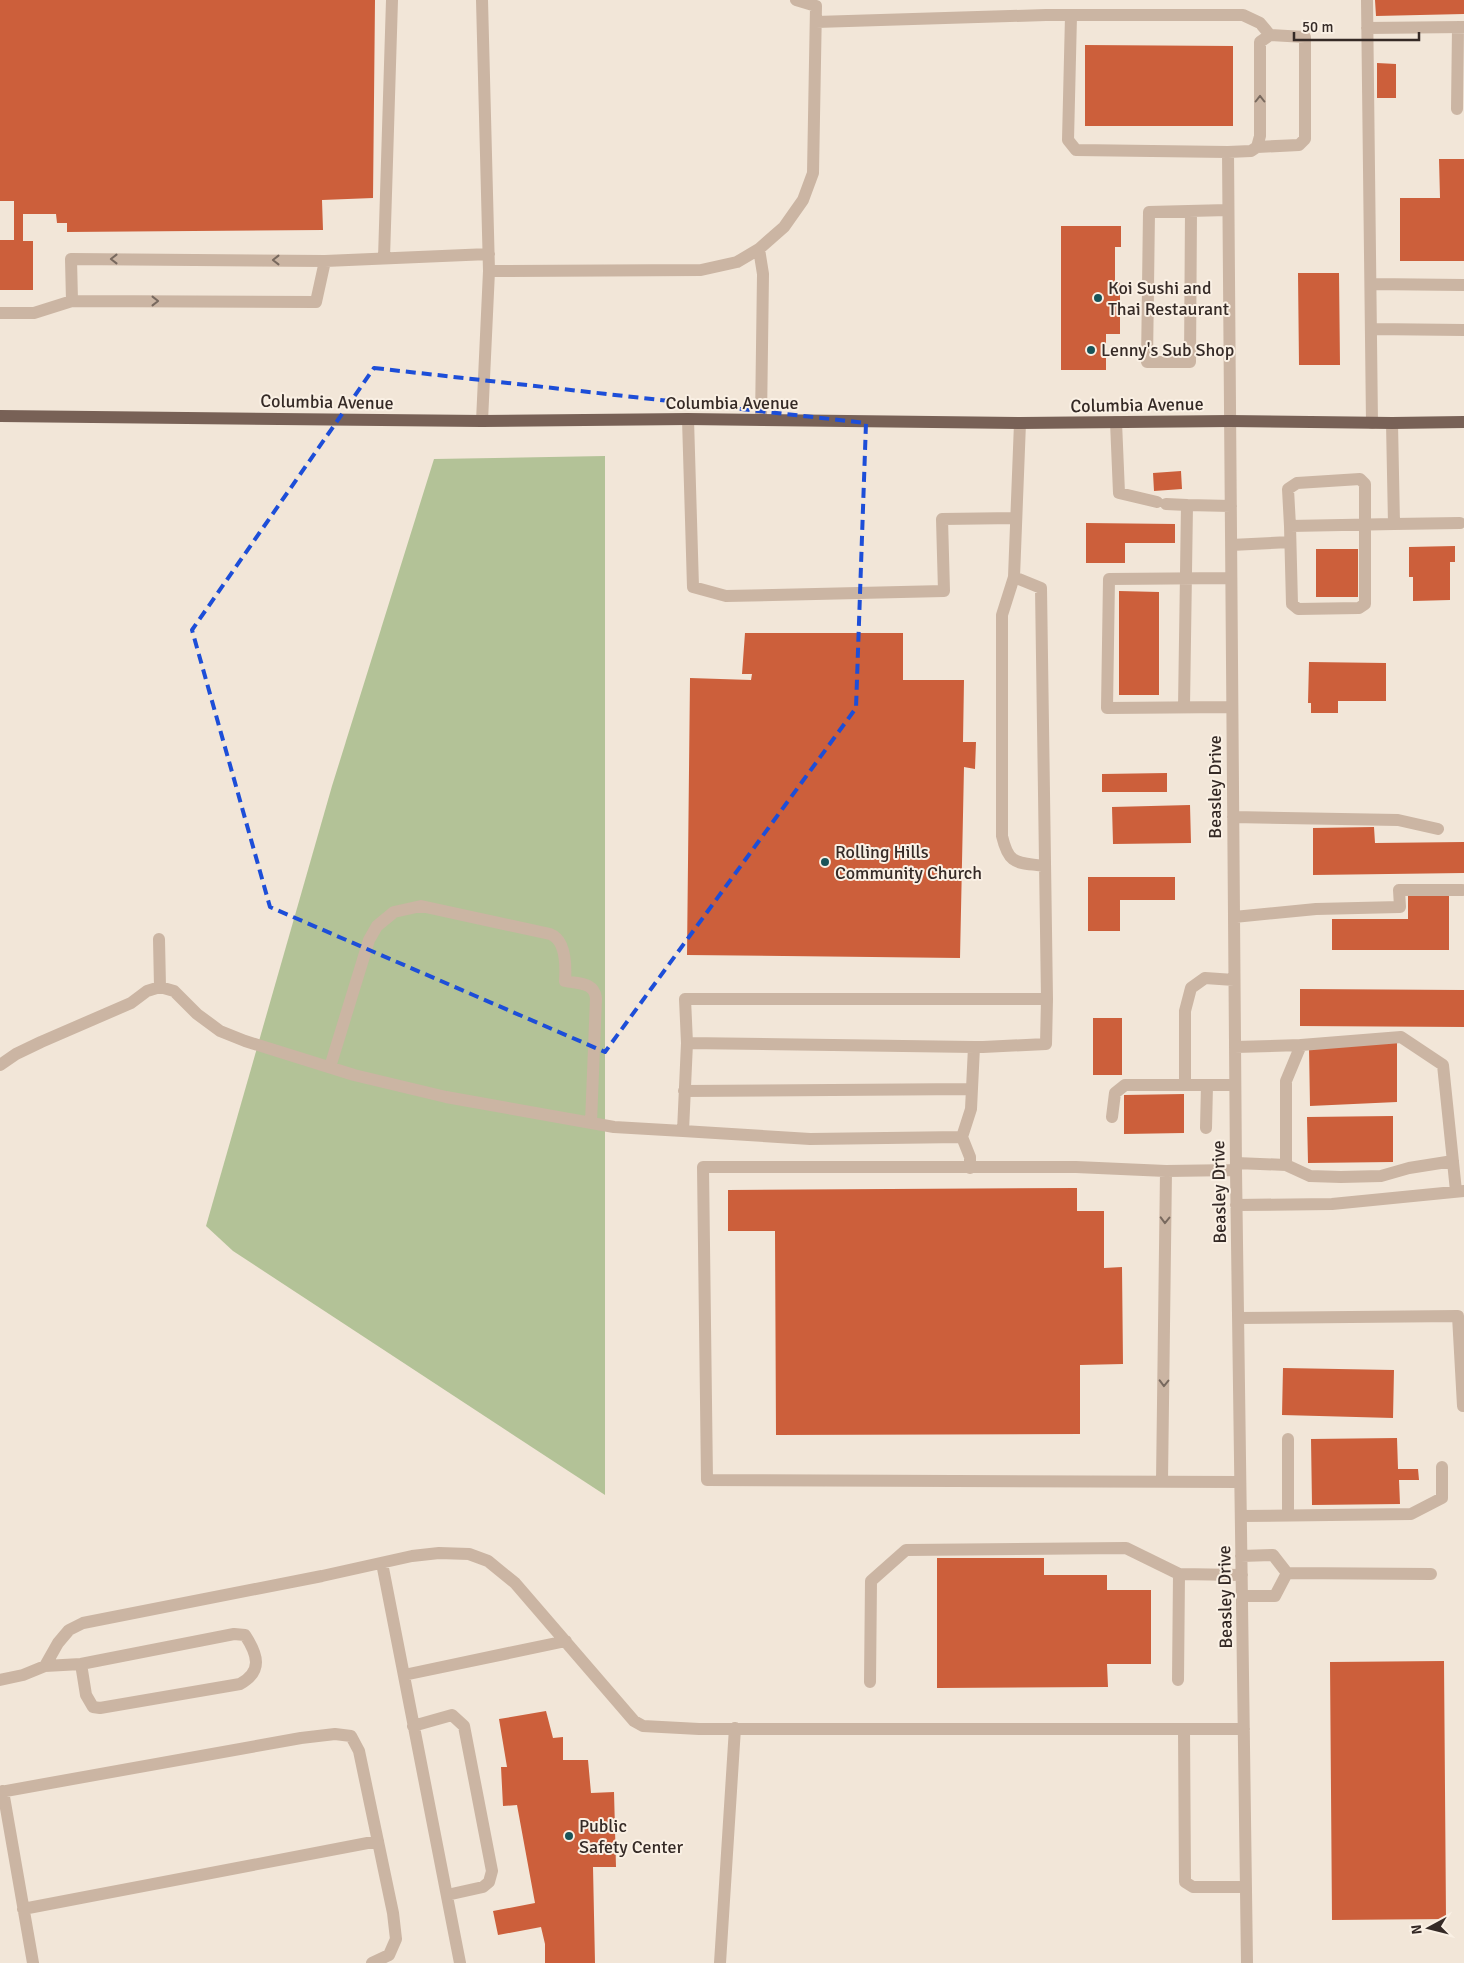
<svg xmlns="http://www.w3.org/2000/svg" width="1464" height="1963" viewBox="0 0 1464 1963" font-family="Signika,sans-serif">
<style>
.green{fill:#b3c297}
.building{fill:#cc5f3b}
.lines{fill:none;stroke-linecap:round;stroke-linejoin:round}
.minor{stroke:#cbb5a3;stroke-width:12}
.major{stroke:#786156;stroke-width:12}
.oneway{stroke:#78695e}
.marked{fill:none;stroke:#1d4ed8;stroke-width:4;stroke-dasharray:10 6;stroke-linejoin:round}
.poi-dot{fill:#195459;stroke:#faf0e4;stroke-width:2}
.labels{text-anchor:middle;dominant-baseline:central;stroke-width:4;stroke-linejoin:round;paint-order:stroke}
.poi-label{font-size:18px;fill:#352a26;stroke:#faf0e4;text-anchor:start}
.street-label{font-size:18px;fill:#352a26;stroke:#faf0e4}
</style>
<rect width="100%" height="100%" fill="#f2e6d8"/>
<path class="green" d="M605,456V1495L233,1251L206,1226L332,786L434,459Z"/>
<path class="building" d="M0,0H375L373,198L322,200L323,230L67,232V223H57L56,214H23V241H33V290H0V240H14V201H0Z
M1375,0H1464V14L1376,16Z
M1085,45L1233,46V126H1085Z
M1377,63L1396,64V98H1377Z
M1439,159H1464V261H1400V198H1440Z
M1061,226H1121V247H1115V282H1120V334H1106V370H1061Z
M1298,273H1339L1340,365H1299Z
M1181,471L1182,489L1154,491L1153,473Z
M1086,523L1175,524V543H1125V563H1086Z
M1455,546V562H1450V600L1413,601V577H1409V547Z
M1316,549H1358V597H1316Z
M1119,591L1159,592V695H1119Z
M745,633H903V680H964L963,742H976L975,769L964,767L960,958L687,955L690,678L751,680L752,674H742Z
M1309,662L1386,663V701H1338V713H1311V703H1308Z
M1167,773V792H1102V774Z
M1190,805L1191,843L1113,844L1112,807Z
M1374,827L1375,843L1464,842V873L1313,875V828Z
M1088,877H1175V900H1120V931H1088Z
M1408,895H1449V950H1332V919H1408Z
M1300,989L1464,990V1027L1300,1026Z
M1093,1018H1122V1075H1093Z
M1397,1038V1102L1310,1106L1309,1047Z
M1184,1094V1133L1124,1134V1095Z
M1393,1116V1162L1308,1163L1307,1117Z
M1077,1188V1211H1104V1268L1122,1267L1123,1364L1080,1365V1434L776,1435L775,1231H728V1190Z
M1283,1368L1394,1370L1393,1418L1282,1415Z
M1397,1438L1398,1469H1418L1419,1480H1399L1400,1504L1312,1505L1311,1439Z
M937,1558H1044V1575H1107V1590H1151V1664H1107L1108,1687L937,1688Z
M1444,1661L1446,1919L1332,1920L1330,1662Z
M546,1711L553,1738L563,1737V1760H588L591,1793L614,1792L616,1867H593L595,1963H545V1944L541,1927L498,1935L493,1911L535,1903L517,1805L503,1806L501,1767H507L499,1719Z"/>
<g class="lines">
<path class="minor" d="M1367,0L1372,423
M1071,16L1068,140L1076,150L1228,152L1251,151L1257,147L1299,145L1305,139V37L1270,35L1260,42V136L1257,147
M816,22L1046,15H1243L1260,23L1270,35
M1367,28L1464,27
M1457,109L1458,27
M1228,152L1236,1170L1247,1963
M1191,211L1190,362H1147L1149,212L1228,210
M759,249L763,274L761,420
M384,258L392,0
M489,271L701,270L737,262L759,249L784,227L803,200L813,173L816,6L796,0
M1371,284L1464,285
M72,301L71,259L325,261L489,254
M0,313H34L72,301L316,302L325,261
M1371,329L1464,330
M688,419L693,587L726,596L944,591L942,519L1016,518
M482,421L489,271L482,0
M1116,422L1119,493L1157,502
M1392,423L1394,524L1460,523
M1166,504L1187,505
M1290,526L1288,489L1297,483L1360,479L1365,484V604L1359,608L1298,609L1292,604L1290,526L1394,524
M1231,545L1290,542
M1014,577L1002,615V836C1009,866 1017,862 1044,866
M1231,578L1109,579L1107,708L1232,707
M1184,707L1187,505L1231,506
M1233,817L1398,820L1438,829
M1234,917L1316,909L1400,907L1399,890H1462
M159,939L160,987
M687,1043L685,999H1047
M974,1047L971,1109L962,1137L810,1139L683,1131L687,1043L974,1047H983L1046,1044L1047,999L1041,588L1014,577L1020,423
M1235,1047L1301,1045
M0,1065L16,1054L41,1042L131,1003L147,991L160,987L174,991L197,1014L220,1031L245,1041L354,1075L446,1097L614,1127L683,1131
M330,1067L369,940L377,926L394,912L421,906L550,934C566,940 566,966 565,981C579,984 594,982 596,998L591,1123
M1185,1085V1011L1191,988L1205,978L1234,980
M684,1091L972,1089
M1112,1117L1115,1093L1125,1085H1235
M1206,1128L1207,1085
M962,1137L970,1157V1168
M1236,1163L1286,1165V1081L1301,1045L1401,1037L1443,1065L1456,1191
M1286,1165L1310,1176L1341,1177L1381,1176L1409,1168L1453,1161
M1236,1170L1166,1171L1076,1167H703L707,1480L1240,1482
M1236,1205L1332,1204L1464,1191
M1238,1318L1458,1316L1463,1406
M1288,1439V1515
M1162,1481L1166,1171
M1241,1516L1411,1514L1442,1498V1467
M1241,1556L1273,1555L1287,1573L1275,1596H1242
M382,1563L460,1963
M1287,1573L1431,1574
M45,1666L81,1664L234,1634L245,1635C258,1655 263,1671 240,1684L100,1708L93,1707L86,1695L81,1664
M404,1675L566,1641
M0,1680L23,1675L45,1666L58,1643L69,1630L83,1623L322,1576L412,1556L439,1553L469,1554L488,1561L515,1583L634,1721L643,1726L699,1729H1244
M1178,1680L1179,1574L1242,1575
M870,1682L871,1581L906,1550L1126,1548L1179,1574
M413,1726L452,1715L464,1726L492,1871L489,1882L483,1887L447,1895
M1184,1729L1185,1882L1193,1887H1246
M3,1791L33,1963
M0,1792L301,1738L335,1734L351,1736L359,1751L393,1913L396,1939L389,1955L372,1963
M23,1909L378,1841
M720,1963L735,1728"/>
<path class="major" d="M0,416L482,421L688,419L1020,423L1230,421L1392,423L1464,422"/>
</g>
<defs><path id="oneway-chevron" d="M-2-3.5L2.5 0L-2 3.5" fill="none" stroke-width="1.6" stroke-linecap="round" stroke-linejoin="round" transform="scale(1.25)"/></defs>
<g class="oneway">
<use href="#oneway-chevron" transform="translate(1260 99) rotate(-90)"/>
<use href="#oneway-chevron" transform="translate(114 259) rotate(-180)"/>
<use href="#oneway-chevron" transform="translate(276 260) rotate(-180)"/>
<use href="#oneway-chevron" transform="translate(155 301)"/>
<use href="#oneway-chevron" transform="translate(1165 1220) rotate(91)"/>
<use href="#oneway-chevron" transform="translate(1164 1383) rotate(91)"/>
</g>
<path class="marked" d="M374,368L866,423L856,708L605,1052L270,907L192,630Z"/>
<g class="poi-dot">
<circle cx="1098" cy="298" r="5"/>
<circle cx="1091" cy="350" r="5"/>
<circle cx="825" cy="862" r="5"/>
<circle cx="569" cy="1836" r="5"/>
</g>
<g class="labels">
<g class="poi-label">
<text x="1108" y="288">Koi Sushi and<tspan x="1108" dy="21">Thai Restaurant</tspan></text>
<text x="1101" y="350">Lenny's Sub Shop</text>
<text x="835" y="852">Rolling Hills<tspan x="835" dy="21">Community Church</tspan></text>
<text x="579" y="1826">Public<tspan x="579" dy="21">Safety Center</tspan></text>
</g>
<g class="street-label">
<text transform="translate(327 402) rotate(1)">Columbia Avenue</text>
<text x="732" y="403">Columbia Avenue</text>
<text transform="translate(1137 405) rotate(-1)">Columbia Avenue</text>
<text transform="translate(1215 787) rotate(-90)">Beasley Drive</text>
<text transform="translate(1219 1192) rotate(-91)">Beasley Drive</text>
<text transform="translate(1225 1597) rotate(-91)">Beasley Drive</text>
</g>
</g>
<g transform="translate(1429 1928) rotate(263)" stroke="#faf0e4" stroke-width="4" paint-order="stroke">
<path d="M0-4L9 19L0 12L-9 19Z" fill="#352a26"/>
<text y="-8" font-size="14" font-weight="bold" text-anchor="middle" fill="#352a26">N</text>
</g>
<path d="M1294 32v8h125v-8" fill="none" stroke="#352a26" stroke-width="2.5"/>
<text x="1302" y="32" font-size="15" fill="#352a26" stroke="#faf0e4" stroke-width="4" paint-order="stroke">50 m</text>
</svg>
